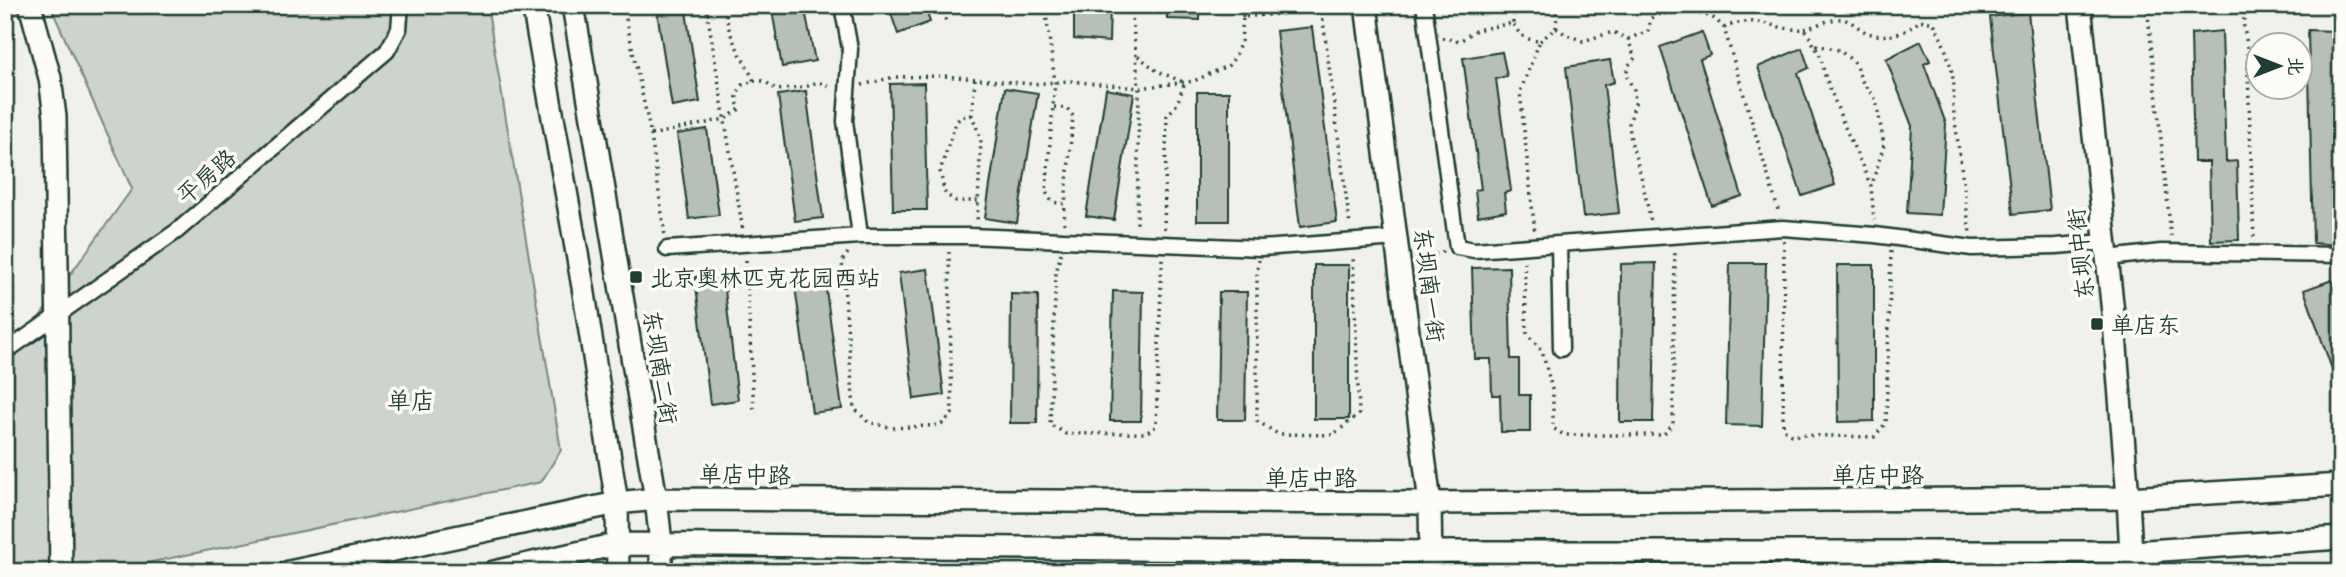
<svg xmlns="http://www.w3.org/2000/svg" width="2346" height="577" viewBox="0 0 2346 577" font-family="'Patrick Hand','LXGW WenKai TC',sans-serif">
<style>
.green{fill:#cdd3cd;stroke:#768880;stroke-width:2}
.building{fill:#b6bfb8;stroke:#1f3d34;stroke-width:2}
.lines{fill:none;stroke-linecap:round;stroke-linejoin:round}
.street-casing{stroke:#1f3d34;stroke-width:19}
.secondary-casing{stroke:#1f3d34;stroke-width:26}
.path{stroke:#1f3d34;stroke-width:3.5;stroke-dasharray:2 5;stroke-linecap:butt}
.street{stroke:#fdfcf7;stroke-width:14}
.secondary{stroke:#fdfcf7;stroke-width:21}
.poi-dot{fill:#1f3d34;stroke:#fdfcf7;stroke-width:2.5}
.labels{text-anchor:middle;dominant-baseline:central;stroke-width:7;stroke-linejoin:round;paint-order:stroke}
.street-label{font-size:23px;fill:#1f3d34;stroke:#fdfcf7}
.poi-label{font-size:23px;fill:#1f3d34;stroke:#fdfcf7;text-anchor:start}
.neighbourhood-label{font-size:24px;fill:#1f3d34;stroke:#fdfcf7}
</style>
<rect width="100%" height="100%" fill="#f0f1eb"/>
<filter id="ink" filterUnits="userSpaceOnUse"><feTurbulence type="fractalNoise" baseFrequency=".0143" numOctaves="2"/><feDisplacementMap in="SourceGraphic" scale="14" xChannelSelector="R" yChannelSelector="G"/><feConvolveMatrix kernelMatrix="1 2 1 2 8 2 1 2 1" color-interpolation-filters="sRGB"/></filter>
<g filter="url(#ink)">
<path class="green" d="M50,5H487L561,450L541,482L103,572H5V365L132,189Z"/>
<path class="building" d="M656,5H685L700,102L672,107Z
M771,5H804L815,61L782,67Z
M888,5H924L930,22L898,34Z
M1074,5H1110L1109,42L1074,39Z
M1167,5H1200V20L1167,19Z
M2028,12L2050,210L2013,214L1990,17Z
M1312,27L1337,222L1300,227L1276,31Z
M2308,30L2335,31L2337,245L2313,243Z
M2222,31L2226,162L2237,161L2239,240L2211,241L2209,162H2194L2191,34Z
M1702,32L1710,55L1700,59L1742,196L1712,206L1660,47Z
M1921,41L1930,61L1924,64L1946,124L1940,215L1907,213L1912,126L1886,59Z
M1802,48L1809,68L1798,73L1835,185L1802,196L1758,67Z
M1502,52L1507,76L1496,79L1511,191L1504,193L1506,211L1478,216L1475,190L1481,189L1463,58Z
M1610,60L1614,82L1604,85L1619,213L1583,217L1566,67Z
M924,83L927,210H893L890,84Z
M1005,88L1038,93L1017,223L985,218Z
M1106,89L1134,94L1114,220L1086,216Z
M806,91L823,218L795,221L778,95Z
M1197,92H1229V221H1197Z
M707,129L719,215L689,219L677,134Z
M1656,263L1653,422H1620L1621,264Z
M1730,263H1766L1762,426L1726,425Z
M1314,265H1349V419H1314Z
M1837,265H1874V421L1838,422Z
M1509,267L1511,359H1519V395H1530V432H1501L1500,395H1492L1491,359H1475L1472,268Z
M928,269L944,395L914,399L899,273Z
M723,273L738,400L710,404L695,277Z
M2332,280L2341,304V389H2339L2304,290Z
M825,282L842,409L812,413L795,286Z
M1113,291L1143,292L1141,421H1110Z
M1219,292H1247L1245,420H1217Z
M1011,294L1038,295L1037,423H1010Z"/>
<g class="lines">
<g class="street-casing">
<path id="street" d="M842,5L850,49L845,121L860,236H968L1261,248L1397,238
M1424,5L1457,247L1474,250L1783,228L1875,235L1972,248L2056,246L2106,242
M1559,244L1561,349
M667,249L860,236
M2108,258L2161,252L2341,255
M5,352L177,231L387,51L399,29L401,5
M2146,551L2156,572"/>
</g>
<g class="secondary-casing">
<path id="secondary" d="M30,5L50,78L55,117L61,572
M533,5L583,287L617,503L618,572
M573,5L656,499L661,543V572
M1366,5L1430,503L1431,572
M2080,5L2114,322L2128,498L2132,572
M289,572L617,503L656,499L1430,503L2128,498L2341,485
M494,572L617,544L1431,552H2132L2341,538"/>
</g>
<path class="path" d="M623,5L651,135L665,236
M706,5L743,231
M941,5L946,21
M1045,5L1055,82L1046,192L1052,202L1065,204L1064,225
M1131,5L1139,88L1137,228
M1321,5L1350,226
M2147,5L2171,236
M2248,5L2243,22L2247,45L2254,241
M1659,13L1662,5
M1243,17L1244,5
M1513,23L1515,5
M1556,28L1558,5
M1724,28C1757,12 1774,32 1805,29L1821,57L1824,73L1844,125L1871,186L1874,220
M1805,29C1815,26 1827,20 1838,19C1850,18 1858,29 1868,33C1887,39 1907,34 1920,20L1934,23C1947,50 1957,76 1953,106L1970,233
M1442,38L1460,41L1476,30L1513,23C1519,36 1526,40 1540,41L1520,92L1535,233
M1628,39L1648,31L1651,18C1664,10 1697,11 1711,17C1716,19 1720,24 1724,28L1779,213
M1540,41L1556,28L1567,35L1583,41L1613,32L1628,39L1635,58L1628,66L1626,75L1634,90L1635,103L1629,124L1631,141L1642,180L1651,222
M1816,45L1839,50L1854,62L1863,83L1876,100L1884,145L1872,184
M1138,56L1157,71L1183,82
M975,79L972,115L981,140L977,223
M754,81H764L777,90L808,86L817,82L833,87
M862,85L894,77L944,76L1032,84L1070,81L1139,88L1194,81L1229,65L1235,57L1241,41L1243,17L1322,10
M1054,107L1067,108L1073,116L1065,204
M972,115L961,117L956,122L940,171L945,194L956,201H978
M651,135L725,119L740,109C735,99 736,94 742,85L754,81C743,56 724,33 726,5
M1164,229L1167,116L1177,104L1185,82
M1784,241L1783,428L1791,435L1874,437L1886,423L1891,251
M848,253L842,261L854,408L868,422L893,428L941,425L952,414L949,252
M1061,253L1056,273L1050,424L1066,434L1146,433L1156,426L1162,258
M746,260L754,412
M1259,260L1257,270V421L1278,434L1333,435L1359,414L1353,255
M1415,261L1445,251
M1524,262L1527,334L1542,351L1553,393V428L1564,435H1663L1673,425L1675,249"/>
<use href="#street" class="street"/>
<use href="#secondary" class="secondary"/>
</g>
</g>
<g class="poi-dot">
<rect x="629" y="270" width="14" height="14" rx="3.5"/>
<rect x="2090" y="317" width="14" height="14" rx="3.5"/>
</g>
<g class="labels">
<g class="street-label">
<text transform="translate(206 176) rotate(-41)">平房路</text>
<text transform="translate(2080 254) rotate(-96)">东坝中街</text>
<text transform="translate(1430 285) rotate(83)">东坝南一街</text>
<text transform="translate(661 367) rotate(81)">东坝南二街</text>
<text transform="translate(745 474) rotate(1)">单店中路</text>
<text x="1878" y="474">单店中路</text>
<text x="1311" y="477">单店中路</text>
</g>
<g class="poi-label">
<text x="650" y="277">北京奥林匹克花园西站</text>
<text x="2111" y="324">单店东</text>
</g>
<g class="neighbourhood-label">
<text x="411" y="400">单店</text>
</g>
</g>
<rect width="2346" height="577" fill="none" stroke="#fdfcf7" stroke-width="28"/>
<rect x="14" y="14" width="2318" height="549" fill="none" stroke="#1f3d34" stroke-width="2.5" filter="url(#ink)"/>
<g transform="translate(2279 66) rotate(90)"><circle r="33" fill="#fdfcf7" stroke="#a4b0a9" stroke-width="2"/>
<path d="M0-5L12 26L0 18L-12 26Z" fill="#1f3d34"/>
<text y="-10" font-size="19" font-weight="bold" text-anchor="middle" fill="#1f3d34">北</text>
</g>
</svg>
